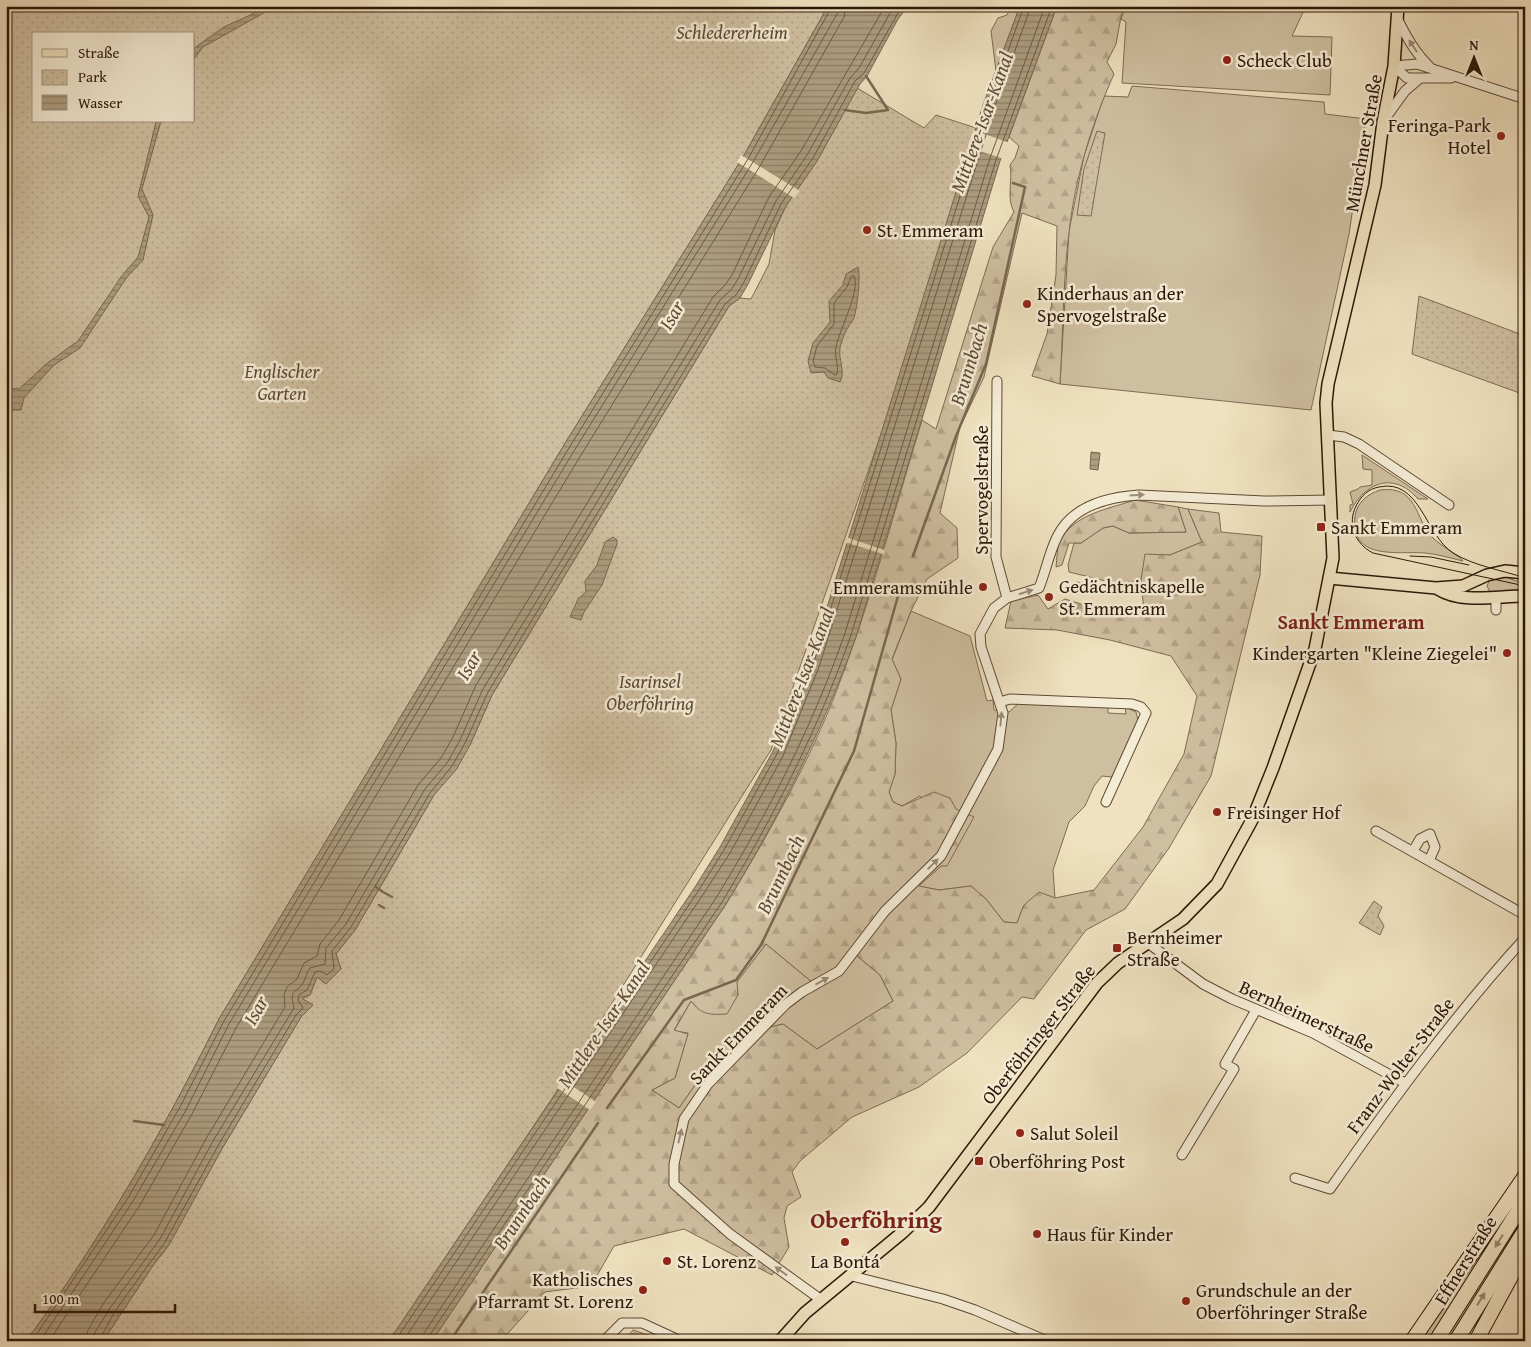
<svg xmlns="http://www.w3.org/2000/svg" width="1531" height="1347" viewBox="0 0 1531 1347" font-family="'Gentium Book Plus',serif">
<style>
.grass{fill:#cfbfa1;stroke:#7e6b54}
.forest{fill:url(#forest-firs);stroke:#7e6b54;fill-rule:evenodd}
.cemetery{fill:url(#cemetery-stones);stroke:#7e6b54}
.park{fill:url(#park-dots);stroke:#7e6b54;fill-rule:evenodd}
.water{fill:url(#water-rules);stroke:#796750}
.pier{fill:#f0e2c0}
.lines{fill:none;stroke-linecap:round;stroke-linejoin:round}
.shore{stroke:#6c5a44;stroke-width:1}
.stream{stroke:#796750;stroke-width:2.5}
.minor-casing{stroke:#5d4a35;stroke-width:11}
.major-casing{stroke:#2c1707;stroke-width:14}
.highway-casing{stroke:#2c1707;stroke-width:16}
.minor{stroke:#f5ecd6;stroke-width:9}
.major{stroke:#f0e2c0;stroke-width:11}
.highway{stroke:#f0e2c0;stroke-width:14}
.tram{stroke:#2c1707;stroke-width:1}
.oneway{fill:#9b8c79}
.oneway2{fill:#98876d}
.poi-dot{fill:#8f2418;stroke:#f5ecd6;stroke-width:2}
.labels{text-anchor:middle;dominant-baseline:central;stroke-width:5;stroke-linejoin:round;paint-order:stroke}
.park-label{font-size:19px;font-style:italic;fill:#5d4935;stroke:#f5ecd6}
.poi-label{font-size:19px;fill:#2c1707;stroke:#f5ecd6;text-anchor:start}
.street-label{font-size:19px;fill:#2c1707;stroke:#f5ecd6}
.water-label{font-size:20px;font-style:italic;fill:#604d38;stroke:#f5ecd6}
.neighbourhood-label{font-size:20px;font-weight:bold;fill:#7a1f14;stroke:#f5ecd6}
.district-label{font-size:24px;font-weight:bold;fill:#7a1f14;stroke:#f5ecd6}
</style>
<defs>
<pattern id="forest-firs" width="22" height="20" patternUnits="userSpaceOnUse" patternTransform="scale(1.25)"><rect width="22" height="20" fill="#cfbfa1"/><path d="M5 1l3.5 6h-7zM16 11l3.5 6h-7z" fill="#b2a389"/></pattern>
<pattern id="cemetery-stones" width="16" height="16" patternUnits="userSpaceOnUse" patternTransform="scale(1.25)"><rect width="16" height="16" fill="#cfbfa1"/><path d="M2 7V4a2 2 0 0 1 4 0v3zM10 15v-3a2 2 0 0 1 4 0v3z" fill="#b2a389"/></pattern>
<pattern id="park-dots" width="8" height="8" patternUnits="userSpaceOnUse" patternTransform="scale(1.25)"><rect width="8" height="8" fill="#cfbfa1"/><path d="M2 2h.1M6 6h.1" fill="none" stroke="#b2a389" stroke-width="1.8" stroke-linecap="round"/></pattern>
<pattern id="water-rules" width="6" height="5" patternUnits="userSpaceOnUse" patternTransform="scale(1.25)"><rect width="6" height="5" fill="#ad9d81"/><path d="M0 2.5h6" fill="none" stroke="#8d7f68"/></pattern>
</defs>
<rect width="100%" height="100%" fill="#f0e2c0"/>
<filter id="stains"><feTurbulence type="fractalNoise" baseFrequency=".004" numOctaves="4"/><feColorMatrix values="0 0 0 0 .2 0 0 0 0 .09 0 0 0 0 .02 0 0 0 .5 -.17"/></filter>
<radialGradient id="worn" r=".72"><stop offset=".6" stop-color="#630" stop-opacity="0"/><stop offset="1" stop-color="#630" stop-opacity=".3"/></radialGradient>
<path class="grass" d="M1011,6H1020L996,71L991,31L998,18L1007,15Z
M1126,6H1306L1292,36L1332,37L1330,95L1122,83L1126,22L1121,19Z
M1132,86L1324,102L1325,114L1366,119L1349,234L1311,410L1060,384L1069,231L1084,156L1104,96L1128,97Z
M1362,455L1428,499H1418C1394,471 1365,482 1350,512V505L1353,504L1350,492L1358,489L1360,487L1372,485V470L1363,469Z
M1380,490C1418,485 1414,518 1433,538C1440,545 1460,556 1463,561C1450,558 1437,554 1425,553C1397,551 1350,561 1355,516C1357,502 1368,494 1380,490Z
M1178,507L1188,509L1202,542L1170,555H1146L1141,580L1118,584L1069,572L1068,565L1074,543H1081L1103,528L1113,526L1129,533L1186,532Z
M1509,575L1508,578L1522,583L1525,580V589C1516,589 1497,594 1490,592L1487,586L1491,577Z
M1071 588a6 6 0 1 1 12 0a6 6 0 1 1-12 0Z
M911,611L970,636L987,701L993,700L994,710L1009,712L1020,702L1108,706V713L1126,714L1125,707L1136,712L1138,720L1112,777L1102,776L1094,786L1085,806L1069,822L1053,870L1055,898L1024,905L1017,923L1004,922L986,899L971,886L939,890L918,886L941,866L920,796L902,806L893,802L889,792L895,774L896,743L891,710L901,679L892,660Z
M766,944L818,987L856,955L880,975L893,1001L817,1049L783,1024L729,1037L679,1108L652,1090L675,1078L688,1033L674,1031L691,1001L738,995L736,982Z
M1525,1187L1430,1341H1416Z
M1525,1208V1218L1449,1341H1444Z"/>
<path class="forest" d="M1057,6H1123L1116,44L1107,62L1114,74C1092,123 1075,178 1069,232C1063,282 1063,334 1060,384L1032,376L1047,334L1056,275L1057,226L1022,213L984,377L960,427L940,513L957,528L958,558L927,579L911,611L892,659L901,679L891,710L896,743L895,774L889,792L893,802L902,806L934,792L950,798L956,809L974,817L947,866H941L919,886L939,890L971,886L986,899L1004,922L1017,923L1024,905L1039,892L1055,898L1094,890L1143,827L1184,754L1197,696L1171,656L1110,640L1057,630L1005,628L1011,601L1038,595L1048,609L1065,599L1113,614L1144,612L1141,580L1145,554L1170,555L1202,542L1188,509L1219,513L1221,532L1262,536L1260,575L1211,776L1169,848L1125,909L1086,930L1034,999L1022,997L967,1053L919,1087L852,1117L800,1161L792,1172L801,1197L787,1206L784,1218L789,1247L772,1275L684,1229L614,1246L591,1286L545,1292L501,1341H432L726,904C768,835 809,763 838,687C871,600 895,509 922,420L936,429L993,247L1014,212C1006,198 1013,180 1010,165L1015,158L1019,146L1009,137ZM766,944L818,987L856,955L880,975L893,1001L817,1049L783,1024L729,1037L679,1108L652,1090L675,1078L688,1034L674,1030L691,1001C701,1015 710,1015 727,1014L738,995L737,982Z
M1135,500L1178,507L1186,532L1129,533L1113,526L1103,528L1081,543H1069L1062,565L1056,567C1057,559 1057,547 1060,540C1075,514 1108,509 1135,500Z"/>
<path class="cemetery" d="M633,1330L666,1341H624Z"/>
<path class="park" d="M6,6H828L743,157L564,445L219,1019C163,1131 101,1240 26,1341H6ZM34,34H194V121H34Z
M857,88L924,128L936,115L976,128L903,371L771,750L553,1097L389,1341H103L154,1264L164,1252L223,1147L301,1017L313,1005L302,999L310,995L317,977H320L324,983L341,969L336,954L355,930L434,795L470,745L492,695L729,306L740,298L751,299L769,264L775,230L786,206L817,161Z
M1097,131L1105,133L1091,216L1077,215L1084,169Z
M1419,296L1525,336V395L1412,354Z
M1374,901L1382,907L1378,916L1384,926L1380,935L1359,923Z"/>
<path class="water" d="M270,6H283L275,11L269,10L203,47L194,59V49L197,46L224,27Z
M828,6H908L898,19L867,76L860,84L817,161L786,206L748,284L740,298L729,306L492,695L470,745L456,770L434,795L355,930L336,954L341,969L326,984L317,977L310,995L303,997V999L313,1005L301,1017L223,1147L169,1245L154,1264L103,1341H26C101,1240 163,1131 219,1019L564,445L743,157Z
M1020,6H1057L1000,161L856,637C822,732 778,819 726,904L432,1341H389L695,887L720,847L773,751L815,646L983,105Z
M161,121L142,189L153,215L143,260L127,277L80,348L54,365L24,398L21,410H6V378L9,379V388L19,389L46,364L78,341L121,277L138,257L149,217L138,196L156,122Z
M858,267C861,275 857,313 853,320C847,328 842,338 840,348C838,360 846,371 840,382L828,378L824,372L811,373L808,361L813,343L830,322L829,301L843,285L846,274Z
M1091,452L1100,453L1098,470L1090,469Z
M613,537L617,540V544L602,585L584,612L581,620L570,617L578,599L586,592L585,581L597,565L605,542Z"/>
<path class="pier" d="M973,130L1010,143L1004,159L968,147Z
M741,155L800,191L794,198L737,162Z
M846,537L884,550L885,549L883,556V554L848,543L844,544Z
M562,1079L596,1102L590,1110L557,1088Z"/>
<g class="lines">
<path class="shore" d="M854,276C861,291 839,330 836,347C834,356 839,365 837,374L835,375L825,368L815,367L813,361L817,346L834,324V303L847,287L851,277Z
M32,1341L128,1198L180,1107L224,1021L569,448L748,159L832,6
M40,1341L133,1201L186,1110L229,1024L574,451L753,162L837,14L839,6
M49,1341L140,1205L192,1114L236,1028L581,455L760,166L844,17L846,6
M85,1341L88,1330L103,1304L154,1235L207,1137L285,1007L284,995L287,987L297,979L304,963L317,956L320,944L339,920L418,785L441,758L453,737L476,685L713,297L725,285L732,275L769,197L801,151L885,6
M93,1341L94,1334L110,1308L160,1239L213,1141L294,1008C289,986 296,995 303,983C306,978 306,973 310,968L325,964L326,948L346,924L425,789L447,763L460,740L483,689L720,300L731,290L738,279L776,201L807,155L850,78L859,68L894,6
M99,1341L115,1311L165,1242L219,1144L296,1015L303,1008L298,1000L299,995L307,990L315,972L320,971L327,975L334,969L332,951L351,927L430,793L452,766L465,743L488,692L725,304L736,295L744,282L781,204L813,158L855,81L864,73L902,6
M395,1341L699,890L724,850L777,754L813,665L988,107L1024,6
M403,1341L704,893L730,853L783,756L819,667L994,109L1031,6
M422,1341L424,1333L716,898C768,813 812,728 845,633L990,158L1045,6
M428,1341L429,1336L722,902C774,816 818,730 851,635L996,160L1052,6"/>
<path class="stream" d="M845,110L866,113L888,110L866,76
M913,556L956,436L986,364L1025,187L1013,183
M376,887L383,892
M385,893L392,897
M379,905L384,908
M607,1108L684,1000L736,980L761,945L854,751L898,596
M134,1121L164,1125
M450,1341L598,1123"/>
<g class="minor-casing">
<path id="minor" d="M1397,18C1406,36 1415,53 1430,67
M1394,66L1417,64L1525,99
M1394,66L1407,78H1451
M1384,120L1405,91L1419,79
M997,381L996,557L1007,598
M1328,435L1344,437L1359,444L1449,505
M1496,597V610
M1000,702L1010,699L1132,704L1141,707L1146,713L1106,802
M1376,831L1525,915
M1413,851L1420,839L1430,834L1435,847L1429,861
M1148,943L1203,984L1232,999L1313,1033L1405,1083
M1182,1155L1234,1069L1225,1064L1256,1010
M1295,1178L1330,1189C1391,1102 1453,1017 1525,938
M852,1276L943,1299L975,1310L1047,1341
M820,1299L730,1234L674,1184V1164L684,1119L708,1084L786,1004L802,992L839,971L885,911L941,856L998,749L1003,713L981,647L980,634L994,608L1007,598L1039,588C1046,571 1049,553 1057,537C1072,506 1108,497 1139,495L1264,501L1331,500
M604,1341L622,1323H642L681,1341"/>
</g>
<g class="major-casing">
<path id="major" d="M1329,578L1436,588L1463,586L1487,575L1505,571L1525,573
M1438,589C1462,604 1497,596 1525,596
M780,1341L805,1313L903,1232L929,1207L1097,983L1118,963L1183,919L1217,884L1252,820L1273,768L1315,649L1333,558L1326,403L1328,384L1375,185L1383,122L1394,66L1398,6"/>
</g>
<g class="highway-casing">
<path id="highway" d="M1412,1341L1525,1176
M1436,1341L1525,1200
M1456,1341L1525,1230
M1476,1341L1514,1271L1520,1244"/>
</g>
<use href="#minor" class="minor"/>
<use href="#major" class="major"/>
<use href="#highway" class="highway"/>
<path class="tram" d="M1410,556L1431,557L1469,565
M1525,578C1502,570 1474,566 1453,553C1425,535 1420,478 1379,487C1368,489 1361,496 1356,506C1347,524 1355,544 1373,553L1525,586"/>
</g>
<defs><path id="oneway-solid" d="M-6-.8H1V-3.2L6.5 0L1 3.2V.8H-6Z" transform="scale(1.25)"/></defs>
<g class="oneway">
<use href="#oneway-solid" transform="translate(1413 46) rotate(-123)"/>
<use href="#oneway-solid" transform="translate(1137 495) rotate(-3)"/>
<use href="#oneway-solid" transform="translate(1026 592) rotate(-17)"/>
<use href="#oneway-solid" transform="translate(1001 719) rotate(-85)"/>
<use href="#oneway-solid" transform="translate(933 864) rotate(-44)"/>
<use href="#oneway-solid" transform="translate(822 981) rotate(-29)"/>
<use href="#oneway-solid" transform="translate(680 1136) rotate(-77)"/>
<use href="#oneway-solid" transform="translate(781 1271) rotate(-144)"/>
</g>
<g class="oneway2">
<use href="#oneway-solid" transform="translate(1499 1241) rotate(122)"/>
<use href="#oneway-solid" transform="translate(1481 1299) rotate(-58)"/>
</g>
<g class="poi-dot">
<circle cx="1227" cy="60" r="5"/>
<circle cx="1501" cy="136" r="5"/>
<circle cx="867" cy="230" r="5"/>
<circle cx="1027" cy="304" r="5"/>
<rect x="1316" y="522" width="10" height="10" rx="2.5"/>
<circle cx="983" cy="587" r="5"/>
<circle cx="1049" cy="597" r="5"/>
<circle cx="1507" cy="653" r="5"/>
<circle cx="1217" cy="812" r="5"/>
<rect x="1112" y="943" width="10" height="10" rx="2.5"/>
<circle cx="1020" cy="1133" r="5"/>
<rect x="974" y="1156" width="10" height="10" rx="2.5"/>
<circle cx="1037" cy="1234" r="5"/>
<circle cx="845" cy="1242" r="5"/>
<circle cx="667" cy="1261" r="5"/>
<circle cx="643" cy="1290" r="5"/>
<circle cx="1186" cy="1301" r="5"/>
</g>
<g class="labels">
<g class="park-label">
<text x="732" y="32">Schledererheim</text>
<text x="282" y="371">Englischer<tspan x="282" dy="22">Garten</tspan></text>
<text x="650" y="681">Isarinsel<tspan x="650" dy="22">Oberföhring</tspan></text>
</g>
<g class="poi-label">
<text x="1237" y="60">Scheck Club</text>
<text x="1491" y="125" text-anchor="end">Feringa-Park<tspan x="1491" dy="22">Hotel</tspan></text>
<text x="877" y="230">St. Emmeram</text>
<text x="1037" y="293">Kinderhaus an der<tspan x="1037" dy="22">Spervogelstraße</tspan></text>
<text x="1331" y="527">Sankt Emmeram</text>
<text x="1059" y="586">Gedächtniskapelle<tspan x="1059" dy="22">St. Emmeram</tspan></text>
<text x="973" y="587" text-anchor="end">Emmeramsmühle</text>
<text x="1497" y="653" text-anchor="end">Kindergarten "Kleine Ziegelei"</text>
<text x="1227" y="812">Freisinger Hof</text>
<text x="1127" y="937">Bernheimer<tspan x="1127" dy="22">Straße</tspan></text>
<text x="1030" y="1133">Salut Soleil</text>
<text x="989" y="1161">Oberföhring Post</text>
<text x="1047" y="1234">Haus für Kinder</text>
<text x="677" y="1261">St. Lorenz</text>
<text x="845" y="1261" text-anchor="middle">La Bontá</text>
<text x="633" y="1279" text-anchor="end">Katholisches<tspan x="633" dy="22">Pfarramt St. Lorenz</tspan></text>
<text x="1196" y="1290">Grundschule an der<tspan x="1196" dy="22">Oberföhringer Straße</tspan></text>
</g>
<g class="street-label">
<text transform="translate(1363 143) rotate(-80)">Münchner Straße</text>
<text transform="translate(981 490) rotate(-90)">Spervogelstraße</text>
<text transform="translate(1307 1016) rotate(25)">Bernheimerstraße</text>
<text transform="translate(738 1034) rotate(-46)">Sankt Emmeram</text>
<text transform="translate(1038 1034) rotate(-52)">Oberföhringer Straße</text>
<text transform="translate(1400 1065) rotate(-53)">Franz-Wolter-Straße</text>
<text transform="translate(1465 1260) rotate(-58)">Effnerstraße</text>
</g>
<g class="water-label">
<text transform="translate(981 122) rotate(-70)">Mittlere-Isar-Kanal</text>
<text transform="translate(671 315) rotate(-60)">Isar</text>
<text transform="translate(968 364) rotate(-73)">Brunnbach</text>
<text transform="translate(468 665) rotate(-60)">Isar</text>
<text transform="translate(801 677) rotate(-69)">Mittlere-Isar-Kanal</text>
<text transform="translate(780 874) rotate(-64)">Brunnbach</text>
<text transform="translate(255 1010) rotate(-61)">Isar</text>
<text transform="translate(603 1024) rotate(-56)">Mittlere-Isar-Kanal</text>
<text transform="translate(521 1212) rotate(-56)">Brunnbach</text>
</g>
<g class="neighbourhood-label">
<text x="1351" y="621">Sankt Emmeram</text>
</g>
<g class="district-label">
<text x="876" y="1219">Oberföhring</text>
</g>
</g>
<rect width="1531" height="1347" fill="none" stroke="#f0e2c0" stroke-width="25"/>
<rect x="8" y="8" width="1516" height="1332" fill="none" stroke="#2c1707" stroke-width="2.5"/>
<rect x="12" y="12" width="1506" height="1322" fill="none" stroke="#2c1707"/>
<rect x="32" y="32" width="162" height="90" fill="#f5ecd6" stroke="#a59783"/>
<rect x="42" y="49" width="25" height="8" fill="#f0e2c0" stroke="#a59783"/>
<text x="78" y="58" font-size="15" fill="#2c1707">Straße</text>
<rect x="42" y="70" width="25" height="15" fill="url(#park-dots)" stroke="#a59783"/>
<text x="78" y="82" font-size="15" fill="#2c1707">Park</text>
<rect x="42" y="95" width="25" height="15" fill="url(#water-rules)" stroke="#a59783"/>
<text x="78" y="108" font-size="15" fill="#2c1707">Wasser</text>
<g transform="translate(1474 58)" stroke="#f5ecd6" stroke-width="4" paint-order="stroke">
<path d="M0-4L9 19L0 12L-9 19Z" fill="#2c1707"/>
<text y="-8" font-size="14" font-weight="bold" text-anchor="middle" fill="#2c1707">N</text>
</g>
<path d="M35 1304v8h140v-8" fill="none" stroke="#2c1707" stroke-width="2.5"/>
<text x="42" y="1304" font-size="15" fill="#2c1707" stroke="#f5ecd6" stroke-width="4" paint-order="stroke">100 m</text>
<rect width="100%" height="100%" filter="url(#stains)"/>
<rect width="100%" height="100%" fill="url(#worn)"/>
</svg>
